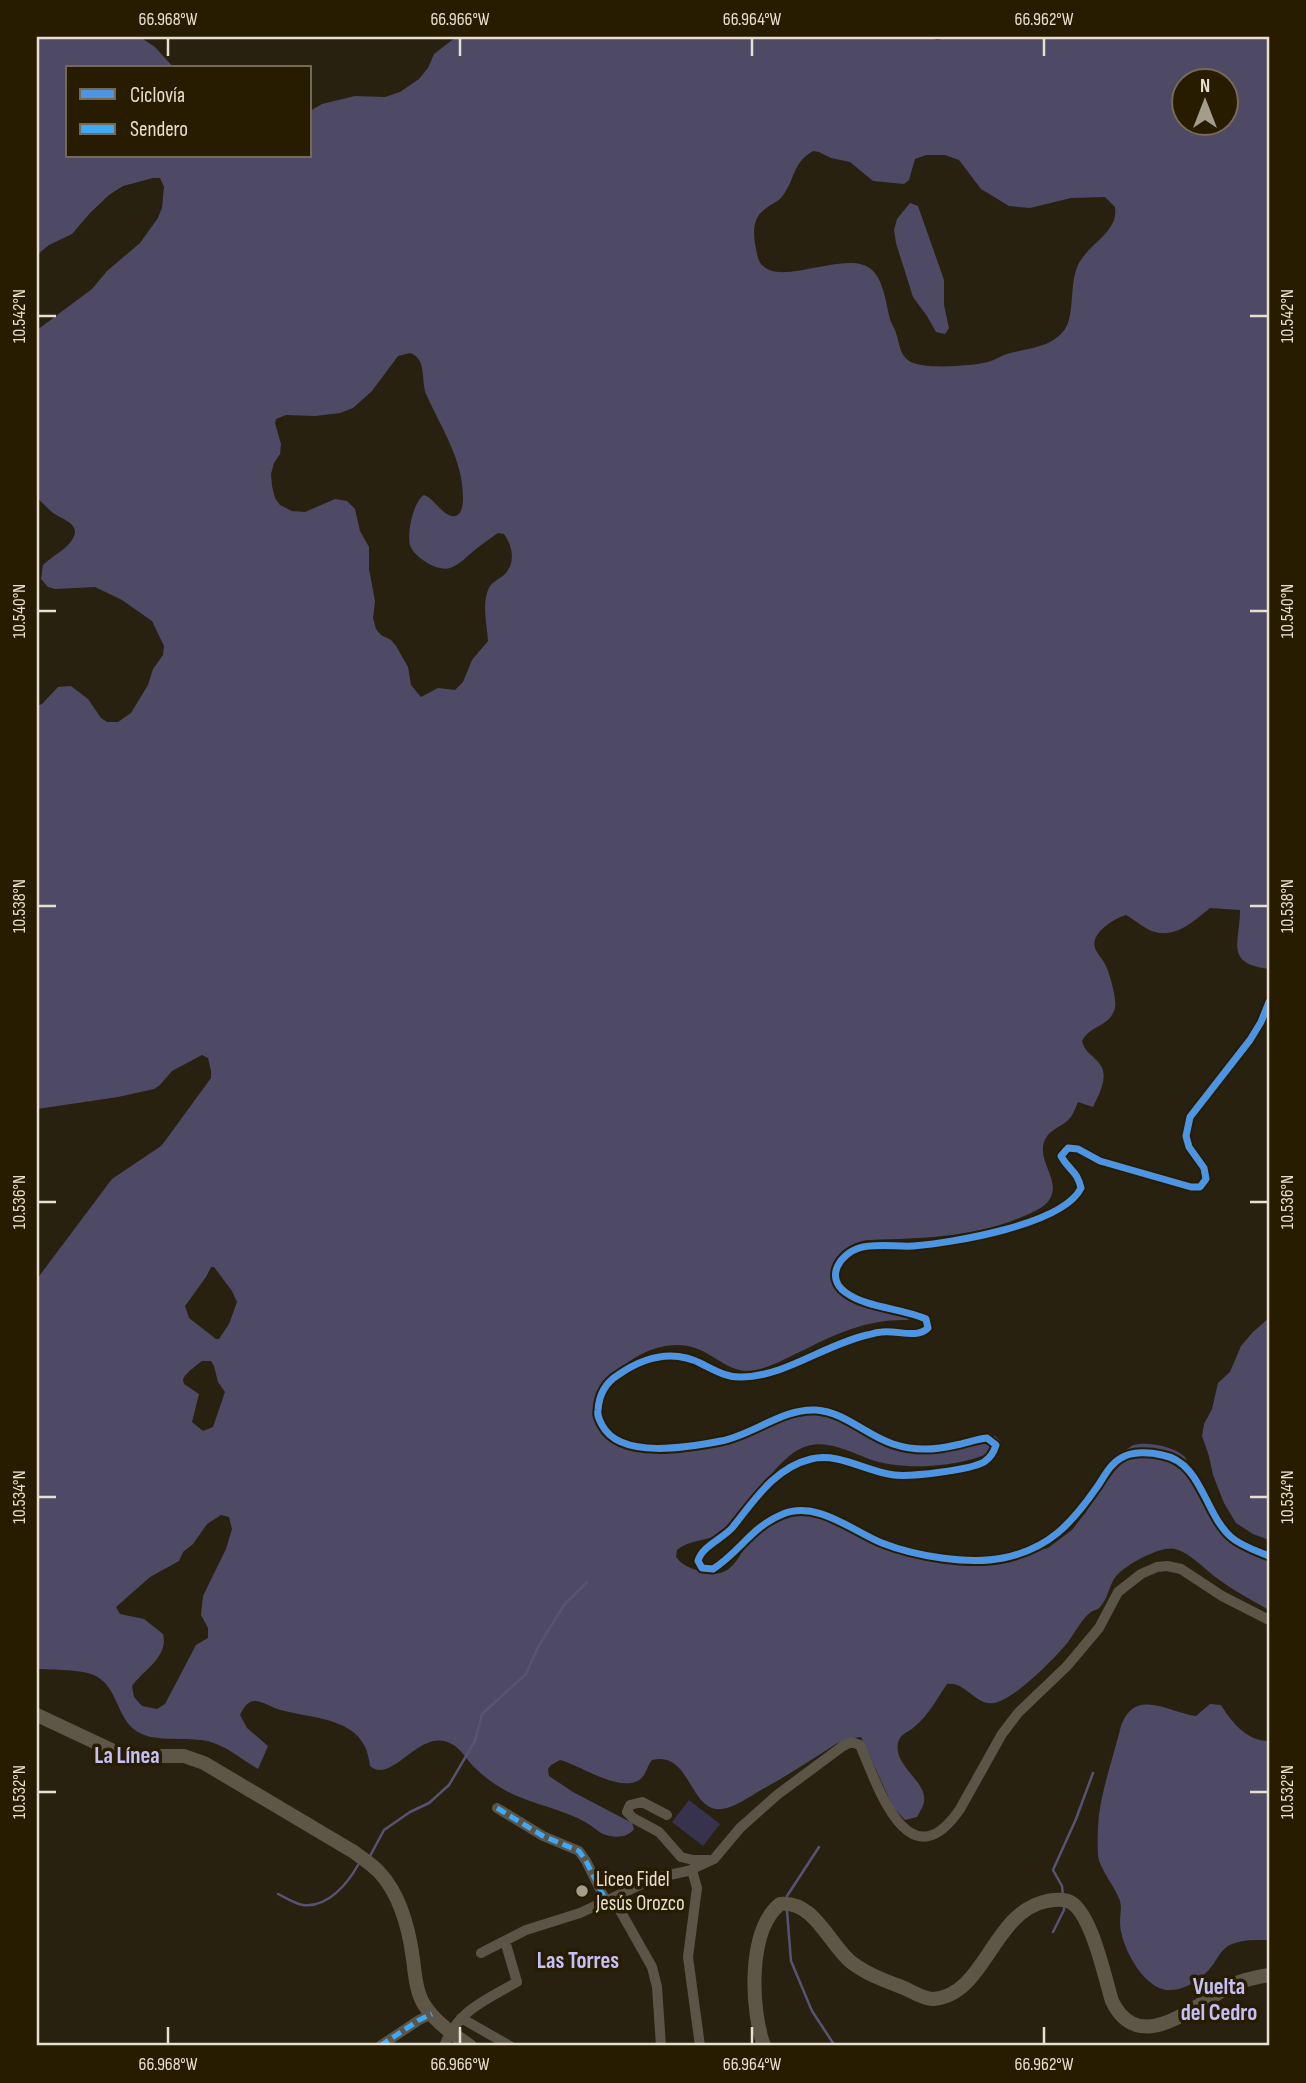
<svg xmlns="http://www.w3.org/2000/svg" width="1306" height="2083" viewBox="0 0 1306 2083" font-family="'Sofia Sans Condensed',sans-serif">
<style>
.green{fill:#37324d}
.forest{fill:#4e4a66;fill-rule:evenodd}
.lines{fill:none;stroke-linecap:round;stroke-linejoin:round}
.stream{stroke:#575373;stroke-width:2.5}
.minor{stroke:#5b5548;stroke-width:10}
.secondary{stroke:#5e5747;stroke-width:14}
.quiet{stroke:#3fa9f5;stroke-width:5;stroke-dasharray:10 5;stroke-linecap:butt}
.cycleway-casing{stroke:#281c00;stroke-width:11}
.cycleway{stroke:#4d94e3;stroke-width:7}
.ticks{fill:none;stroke:#e8e0cf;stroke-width:2.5}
.poi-dot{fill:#a59d8c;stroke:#281c00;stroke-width:2.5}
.labels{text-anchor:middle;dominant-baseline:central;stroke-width:7;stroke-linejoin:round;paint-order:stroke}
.poi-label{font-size:21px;fill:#e8e0cf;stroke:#281c00;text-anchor:start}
.neighbourhood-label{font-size:23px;font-weight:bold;fill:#c5c0f9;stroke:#281c00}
.neatline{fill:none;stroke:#e8e0cf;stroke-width:2.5}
.ticks-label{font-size:18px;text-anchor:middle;fill:#e8e0cf}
</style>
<rect width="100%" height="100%" fill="#282110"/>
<path class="green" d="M689,1800L720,1824L703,1846L672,1822Z"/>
<path class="forest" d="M37,37H140L155,47L174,68H68V156H310V111L322,104L355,96L385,97L400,92L419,79L428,68L434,54L456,37H928L937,40L953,37H1269V969C1224,963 1240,944 1240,910L1210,908C1195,920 1177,938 1155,932C1146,930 1135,920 1126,915C1115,918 1090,933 1095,948C1097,954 1103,959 1106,966C1110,974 1117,1000 1115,1008C1110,1027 1090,1025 1082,1041C1085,1053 1092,1054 1099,1063C1110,1075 1099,1094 1093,1107L1078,1102C1075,1109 1073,1116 1067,1121C1059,1128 1048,1130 1044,1142C1038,1160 1057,1177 1052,1194C1048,1207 1035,1211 1024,1216C974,1238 922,1238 870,1240C851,1241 844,1251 835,1266L844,1288L910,1319L907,1320C870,1319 839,1332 806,1349C790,1356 774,1366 756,1370C732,1375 718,1357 698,1349C672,1338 638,1351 619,1370C610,1379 604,1396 598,1407L608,1435L677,1452L812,1407L909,1453L986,1437L995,1436L1001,1442L1000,1448C966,1467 906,1472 869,1459C850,1452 829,1440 807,1446C778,1454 748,1509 726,1530C712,1542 691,1538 677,1550L676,1557C682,1565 690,1568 699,1571C735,1582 735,1556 754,1537C765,1526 783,1518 796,1509L882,1541L950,1557L1023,1555L1048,1548L1072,1530L1086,1512L1124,1451C1126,1450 1132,1445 1134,1445C1148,1441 1175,1447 1185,1457L1208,1503L1222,1527L1269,1557V1610C1252,1600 1234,1591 1218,1579C1205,1570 1191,1553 1175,1549C1161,1545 1122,1566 1114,1579C1109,1587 1107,1600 1100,1607C1098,1610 1094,1610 1091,1612C1083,1617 1074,1634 1068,1642C1055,1658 1014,1700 994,1703C975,1706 966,1681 947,1684C936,1700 929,1715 913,1728C907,1733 900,1734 898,1743C893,1766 928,1782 924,1802C923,1807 919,1813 917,1817L905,1820L893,1807L861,1737L848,1739L836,1744C811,1760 787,1776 761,1790C749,1797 735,1807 722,1809C689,1813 691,1750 652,1760C648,1765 647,1770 644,1775C628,1799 579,1764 560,1760L551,1765L548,1769L549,1776L573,1792L632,1823L634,1829C629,1836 619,1838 610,1836C601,1835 595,1828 587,1823C561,1808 528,1804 503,1789C492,1783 481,1774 473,1766C466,1758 460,1748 450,1743C419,1728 392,1785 370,1766C366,1717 317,1720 281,1710C272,1708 263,1701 255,1701C247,1701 243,1709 240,1715L247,1728L268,1746L258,1769C241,1759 222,1742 201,1740C183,1738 157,1741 142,1734C116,1723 120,1689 96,1676C82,1669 53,1670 37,1669V1279L112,1179L161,1146L165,1141L211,1078V1071L208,1058L202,1055L172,1071L160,1085L154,1089L118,1097L37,1109V706L42,704L58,687L71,686L88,699L101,718L107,722H118L131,713L148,685L153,669L163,655L164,646L152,621L122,600L95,587L55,589L48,587L41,579L43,565C51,557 62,552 69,544C85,525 65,521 53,513C47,508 43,503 37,498V330L92,289L107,271L140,243L158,218L162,208L164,187L160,178H153L123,186L109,195L90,213L72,234L49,245L37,255ZM1184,80H1226V122H1184ZM813,151L819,152L831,158L850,162L873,181L904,184L909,180L915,159L926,155H945L959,160L981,189L1009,206L1030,208L1071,198L1105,197L1115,207C1119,231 1090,243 1079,263C1069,281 1075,315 1065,329C1052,348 1027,348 1007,354C1001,356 995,360 988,362C972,366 923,370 909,361C899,354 900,344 896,333C895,328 891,324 890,319C886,304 884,281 872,270C846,245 765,298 757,254C754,240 750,220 764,210C769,205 776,203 781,198C796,180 791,164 813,151ZM410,353C428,359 420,382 427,396C442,430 463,459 463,498C463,504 462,515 455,516C445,519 434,498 424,495C413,502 407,533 410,545C414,557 437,572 450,568C460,565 468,555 476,549C483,543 491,538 498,533L504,534C513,547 516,563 504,575C498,580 491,582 488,590C482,605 487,625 488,641L472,660L463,682L455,690L438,688L421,697L411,685L408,667L396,646L391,640L381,635L376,629L373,618L375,601L369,569V547L360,531L355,509L347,501L335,499L305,512L292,511L280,505L275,498L272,486L271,474L274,463L280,454L281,444L275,423L276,419L286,415L315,416L340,413L353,408L372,391L398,356ZM211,1267H214L232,1291L237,1302L229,1324L219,1339H216L189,1318L185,1306L206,1277ZM202,1361H211L214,1366L218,1382L225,1392L213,1427L203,1431L192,1422L199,1394L184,1384L183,1380C184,1374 197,1365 202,1361ZM221,1515L229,1517L232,1529L226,1549L203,1596L201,1615L208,1628V1638L196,1645L165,1704L157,1709L142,1706L134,1697L132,1686C143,1670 169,1657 163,1634L144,1619L120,1614L116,1607L150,1577L179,1561L183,1552L193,1544L207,1524Z
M910,203L918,206L944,280V305L949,328L945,334L936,332L927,316L913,297L896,243L894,230L897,219Z
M1269,1318V1540L1253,1534L1236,1523L1224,1503L1213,1475L1209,1456L1202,1436L1204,1424L1212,1409L1218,1383L1230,1372L1241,1346L1253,1332Z
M1210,1704L1221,1705C1232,1723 1247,1741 1269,1741V1940C1257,1940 1244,1939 1232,1944C1221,1948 1218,1959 1211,1967C1202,1979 1185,1990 1170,1990C1144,1991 1120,1945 1120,1922C1120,1914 1122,1909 1120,1901C1115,1887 1105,1876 1100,1863C1096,1855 1098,1824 1099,1815C1103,1785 1114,1755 1121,1726C1135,1687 1168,1712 1196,1716Z"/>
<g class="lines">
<path class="stream" d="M370,1856L384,1830L410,1812L429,1803L449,1785L475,1741L482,1714L526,1674L538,1647L564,1605L587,1582
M278,1894C286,1898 295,1904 303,1905C328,1908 348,1883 358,1865
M787,1896L819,1847
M1063,1896L1062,1886L1053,1870L1076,1819L1093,1773
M787,1911L791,1961L812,2011L835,2046
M1053,1932L1064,1910V1906"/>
<path class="minor" d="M1269,1002L1261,1022L1250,1040L1190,1117L1186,1136L1189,1147L1204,1168L1206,1179L1200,1187H1191L1100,1161L1078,1149L1068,1148L1061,1156C1069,1171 1077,1170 1081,1188C1063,1225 951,1243 913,1246C897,1247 874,1243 859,1248C840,1254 825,1277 845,1292C866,1308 902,1308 926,1319L928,1328C917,1339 897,1330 882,1332C877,1332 872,1334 867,1335C824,1345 786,1376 742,1377C727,1378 714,1370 702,1364C673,1349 644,1357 618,1375C605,1383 599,1395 598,1410C597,1416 599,1419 602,1425C620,1460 690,1447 721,1441C753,1435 783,1408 816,1410C845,1412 867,1436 893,1444C914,1451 936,1450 956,1445C967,1443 976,1439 987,1438L996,1445C994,1452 990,1458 984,1462C970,1470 911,1477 894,1475C867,1472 839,1452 811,1459C774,1468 754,1501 732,1528C722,1539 702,1546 698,1561L702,1568L713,1569C739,1553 752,1526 783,1514C817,1500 854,1532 882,1543C915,1556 968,1565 1003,1558C1049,1549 1072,1523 1097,1487C1104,1477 1110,1464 1121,1458C1132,1451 1150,1452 1162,1455C1202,1462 1204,1513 1231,1537C1241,1546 1257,1551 1269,1556
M497,1808L543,1836L579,1851L586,1861L606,1901
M667,1815L642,1802L630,1805L627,1812L633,1818L659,1832L681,1857L693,1860H709
M692,1870L697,1888L688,1957L700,2046
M613,1898L652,1967L657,1987L661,2046
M481,1953L526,1930L580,1913L655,1878L688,1871L714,1859L740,1828L777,1795L843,1746L851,1742L860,1745C878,1787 909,1884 960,1809L1002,1734L1018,1713L1067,1666L1099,1628L1118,1592L1141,1574L1157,1567L1167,1566L1181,1569L1222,1596L1269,1620
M461,2018L510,2046
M380,2046L419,2020L432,2014
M444,2046C458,2010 486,2000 517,1982L505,1941"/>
<path class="secondary" d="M37,1715L118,1753L130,1756H184L204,1763L354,1852C363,1859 373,1865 380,1873C401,1896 409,1929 413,1959C415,1974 416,1993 425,2006C435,2022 455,2036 470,2046
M764,2046C751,2010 747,1931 780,1904C814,1900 829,1944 851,1962C866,1974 886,1981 904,1988C913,1992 923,1999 933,1999C986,1995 992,1912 1047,1901C1053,1900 1062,1899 1068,1901C1091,1909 1105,1979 1112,2001C1140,2059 1198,2002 1232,1985C1244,1979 1257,1977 1269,1975"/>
<path class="quiet" d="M497,1808L543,1836L579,1851L586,1861L606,1901
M380,2046L419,2020L432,2014"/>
<g class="cycleway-casing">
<path id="cycleway" d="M1269,1002L1261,1022L1250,1040L1190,1117L1186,1136L1189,1147L1204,1168L1206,1179L1200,1187H1191L1100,1161L1078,1149L1068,1148L1061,1156C1069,1171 1077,1170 1081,1188C1063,1225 951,1243 913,1246C897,1247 874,1243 859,1248C840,1254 825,1277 845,1292C866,1308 902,1308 926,1319L928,1328C917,1339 897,1330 882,1332C877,1332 872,1334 867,1335C824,1345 786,1376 742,1377C727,1378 714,1370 702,1364C673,1349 644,1357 618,1375C605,1383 599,1395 598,1410C597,1416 599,1419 602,1425C620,1460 690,1447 721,1441C753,1435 783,1408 816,1410C845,1412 867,1436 893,1444C914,1451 936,1450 956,1445C967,1443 976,1439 987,1438L996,1445C994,1452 990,1458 984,1462C970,1470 911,1477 894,1475C867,1472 839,1452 811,1459C774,1468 754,1501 732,1528C722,1539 702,1546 698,1561L702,1568L713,1569C739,1553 752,1526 783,1514C817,1500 854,1532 882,1543C915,1556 968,1565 1003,1558C1049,1549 1072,1523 1097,1487C1104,1477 1110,1464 1121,1458C1132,1451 1150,1452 1162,1455C1202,1462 1204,1513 1231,1537C1241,1546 1257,1551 1269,1556"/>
</g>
<use href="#cycleway" class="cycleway"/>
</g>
<path class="ticks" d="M168,38V56M460,38V56M752,38V56M1044,38V56M38,316H56M1250,316H1268M38,611H56M1250,611H1268M38,906H56M1250,906H1268M38,1202H56M1250,1202H1268M38,1497H56M1250,1497H1268M38,1792H56M1250,1792H1268M168,2027V2044M460,2027V2044M752,2027V2044M1044,2027V2044"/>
<circle class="poi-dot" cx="582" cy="1891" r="7"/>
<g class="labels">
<g class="poi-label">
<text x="596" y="1879">Liceo Fidel<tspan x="596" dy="24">Jesús Orozco</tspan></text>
</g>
<g class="neighbourhood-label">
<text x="127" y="1756">La Línea</text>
<text x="578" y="1961">Las Torres</text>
<text x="1219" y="1987">Vuelta<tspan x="1219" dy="26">del Cedro</tspan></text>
</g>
</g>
<rect width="1306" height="2083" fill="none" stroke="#281c00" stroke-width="77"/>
<rect x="66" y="66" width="245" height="91" fill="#281c00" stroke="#756a53" stroke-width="2"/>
<rect x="80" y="89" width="35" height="10" fill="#4d94e3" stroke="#756a53" stroke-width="2"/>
<text x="130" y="102" font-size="21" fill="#e8e0cf">Ciclovía</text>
<rect x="80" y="124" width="35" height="10" fill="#3fa9f5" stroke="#756a53" stroke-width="2"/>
<text x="130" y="136" font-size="21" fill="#e8e0cf">Sendero</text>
<g transform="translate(1205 102)"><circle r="33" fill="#281c00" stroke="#756a53" stroke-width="2"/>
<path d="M0-5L12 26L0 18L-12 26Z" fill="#a59d8c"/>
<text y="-10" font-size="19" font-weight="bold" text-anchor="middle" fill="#e8e0cf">N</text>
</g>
<rect x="38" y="38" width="1230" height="2006" class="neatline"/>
<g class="ticks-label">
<text x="168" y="25">66.968°W</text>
<text x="460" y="25">66.966°W</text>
<text x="752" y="25">66.964°W</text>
<text x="1044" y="25">66.962°W</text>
<text transform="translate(19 316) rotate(-90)" y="6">10.542°N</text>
<text transform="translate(1287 316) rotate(-90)" y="6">10.542°N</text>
<text transform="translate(19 611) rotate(-90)" y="6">10.540°N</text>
<text transform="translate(1287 611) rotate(-90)" y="6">10.540°N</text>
<text transform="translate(19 906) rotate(-90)" y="6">10.538°N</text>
<text transform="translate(1287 906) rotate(-90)" y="6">10.538°N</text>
<text transform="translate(19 1202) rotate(-90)" y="6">10.536°N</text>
<text transform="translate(1287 1202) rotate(-90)" y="6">10.536°N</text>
<text transform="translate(19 1497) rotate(-90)" y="6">10.534°N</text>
<text transform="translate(1287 1497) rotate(-90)" y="6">10.534°N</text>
<text transform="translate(19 1792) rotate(-90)" y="6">10.532°N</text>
<text transform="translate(1287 1792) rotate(-90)" y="6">10.532°N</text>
<text x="168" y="2070">66.968°W</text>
<text x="460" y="2070">66.966°W</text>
<text x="752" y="2070">66.964°W</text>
<text x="1044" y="2070">66.962°W</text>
</g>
</svg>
